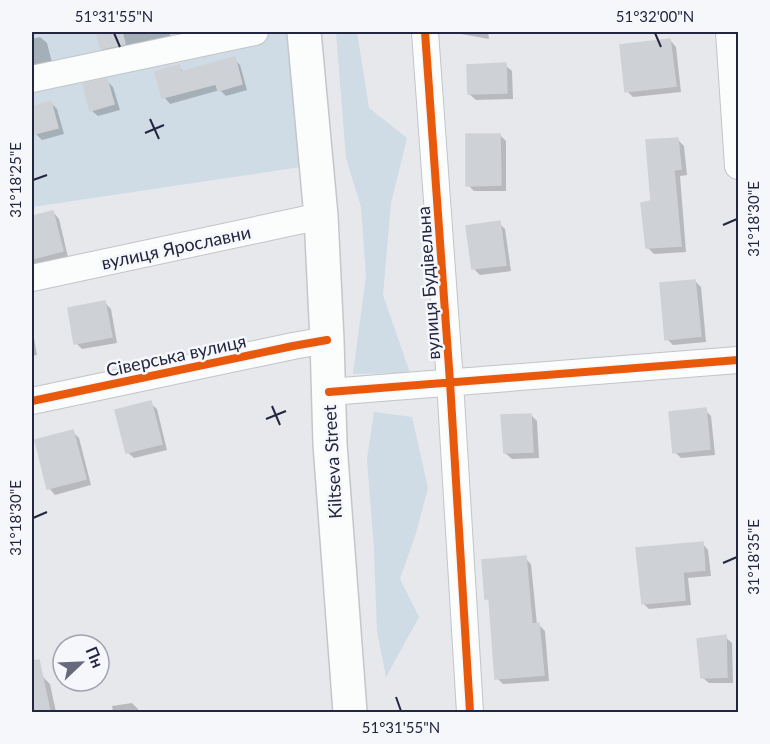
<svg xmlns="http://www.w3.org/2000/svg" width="770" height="744" viewBox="0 0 770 744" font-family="Lato,sans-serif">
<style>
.green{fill:#cfdbe5}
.shadow{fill:#0003}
.building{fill:#ced1d5;stroke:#cfd1d5;stroke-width:1.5}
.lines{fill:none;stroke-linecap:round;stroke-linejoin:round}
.minor-casing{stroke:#c3c4c9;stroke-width:28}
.secondary-casing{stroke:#c4c6cb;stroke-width:36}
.minor{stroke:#fbfcfc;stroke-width:26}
.secondary{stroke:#fbfcfc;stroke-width:33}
.cycleway-casing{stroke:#f5f7fa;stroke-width:11}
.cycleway{stroke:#e8590c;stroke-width:8}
.ticks{fill:none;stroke:#232640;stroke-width:2}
.labels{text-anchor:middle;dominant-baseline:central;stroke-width:5;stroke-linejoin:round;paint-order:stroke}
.street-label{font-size:18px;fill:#232640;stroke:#f5f7fa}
.neatline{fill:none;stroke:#232640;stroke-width:2}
.ticks-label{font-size:15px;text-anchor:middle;fill:#232640}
</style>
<rect width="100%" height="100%" fill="#e6e8ec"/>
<path class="green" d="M32,32H294L314,165L32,207Z
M336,32H357L369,108L407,138L391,203L383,295L410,373L353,374L366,276L361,207L346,158Z
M374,412L412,417L428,488L416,533L400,579L419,617L386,677L377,631L374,549L367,459Z"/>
<path class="shadow" d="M97,32H169L171,37L108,55L102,48Z
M458,32H488L489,39L461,34Z
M40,37L47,43L53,66L32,72V39Z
M670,40L676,47L681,92L633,97L627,91Z
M234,59L240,65L247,90L226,96L220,90L170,104L164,97L179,67L185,73Z
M505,65L512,71L513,99L476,100L469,94Z
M106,80L113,87L120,110L98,116L91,110Z
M51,103L57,109L64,134L42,140L36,134L32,119V108Z
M500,135L506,141V191H474L468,185Z
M678,140L684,146L687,175L680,176L686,252L654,254L647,247L652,202Z
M53,212L59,219L68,257L32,266V217Z
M499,223L505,229L511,271L480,275L474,269Z
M695,281L701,287L706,342L673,345L667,339Z
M105,303L111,309L117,343L82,349L76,343Z
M32,327L37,355L32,356Z
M150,403L157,409L167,450L134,458L127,452Z
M705,410L711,416L715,455L681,458L675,452Z
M531,415L537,421L539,458L512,459L505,453Z
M73,432L79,438L91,485L55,495L49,488Z
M702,543L708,550L711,576L688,578L691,605L649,609L643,603Z
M525,558L531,564L537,625H539L545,631L549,681L503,684L497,678L490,602L487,598Z
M725,637L732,643L733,683H709L702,677Z
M41,675L50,684L56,712H32V677Z
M132,703L138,709L139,712H113L112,706Z"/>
<path class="building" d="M96,32H122L125,44L101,49Z
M670,39L676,86L625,92L620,45Z
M235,57L242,84L218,91L216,84L162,98L155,72L179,65L181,72Z
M506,63L507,93L468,94L467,65Z
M107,79L114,104L90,111L83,84Z
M51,101L58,128L34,134L32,124V107Z
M466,134H500L501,185L466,186Z
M678,138L681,169L674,170L681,246L646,248L641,203L651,201L646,140Z
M53,211L63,251L32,259V216Z
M500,221L506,265L472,269L466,226Z
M695,280L701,336L665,340L660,283Z
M105,301L112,337L74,344L68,308Z
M151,401L162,444L126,453L115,410Z
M706,408L710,449L673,453L669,412Z
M531,414L533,452L504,453L501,415Z
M73,430L86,479L47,489L35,440Z
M703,542L705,570L683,572L685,600L642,604L636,548Z
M526,556L532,624L539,623L544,675L495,679L489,599H485L482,560Z
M726,635L727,677L701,678L697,639Z
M39,660L50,712H32V661Z"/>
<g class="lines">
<g class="minor-casing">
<path id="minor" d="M425,32L450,382L470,712
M729,32L738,166
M32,79L255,32
M32,278L321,216
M329,392L738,360
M32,401L293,346L327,340"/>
</g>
<g class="secondary-casing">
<path id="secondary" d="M304,32L321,216L327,340L330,444L350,712"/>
</g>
<use href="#minor" class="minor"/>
<use href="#secondary" class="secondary"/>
<g class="cycleway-casing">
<path id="cycleway" d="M425,32L450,382L470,712
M329,392L738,360
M32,401L293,346L327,340"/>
</g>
<use href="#cycleway" class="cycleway"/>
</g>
<path class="ticks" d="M114,33L120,47M655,33L661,47M150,119L159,139M145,133L164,125M33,180L47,175M723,225L737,219M272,406L280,425M266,419L286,411M33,518L47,512M723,563L737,557M396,697L401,711"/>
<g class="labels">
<g class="street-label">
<text transform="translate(176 247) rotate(-12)">вулиця Ярославни</text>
<text transform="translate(428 283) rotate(-94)">вулиця Будівельна</text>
<text transform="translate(176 355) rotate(-12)">Сіверська вулиця</text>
<text transform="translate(332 462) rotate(-93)">Kiltseva Street</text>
</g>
</g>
<rect width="770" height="744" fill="none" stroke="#f5f7fa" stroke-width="66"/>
<g transform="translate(81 663) rotate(67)"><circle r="28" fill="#f5f7fa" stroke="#a1a3b0" stroke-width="1.5"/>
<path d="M0-4.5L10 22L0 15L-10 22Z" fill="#676a7c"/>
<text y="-9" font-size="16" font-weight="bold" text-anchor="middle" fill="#232640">Пн</text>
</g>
<rect x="33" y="33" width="704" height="678" class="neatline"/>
<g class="ticks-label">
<text x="114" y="22">51°31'55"N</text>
<text x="655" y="22">51°32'00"N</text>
<text transform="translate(16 180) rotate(-90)" y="5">31°18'25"E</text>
<text transform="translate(754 219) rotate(-90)" y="5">31°18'30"E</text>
<text transform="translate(16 518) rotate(-90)" y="5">31°18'30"E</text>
<text transform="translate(754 557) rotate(-90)" y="5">31°18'35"E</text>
<text x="401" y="733">51°31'55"N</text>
</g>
</svg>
